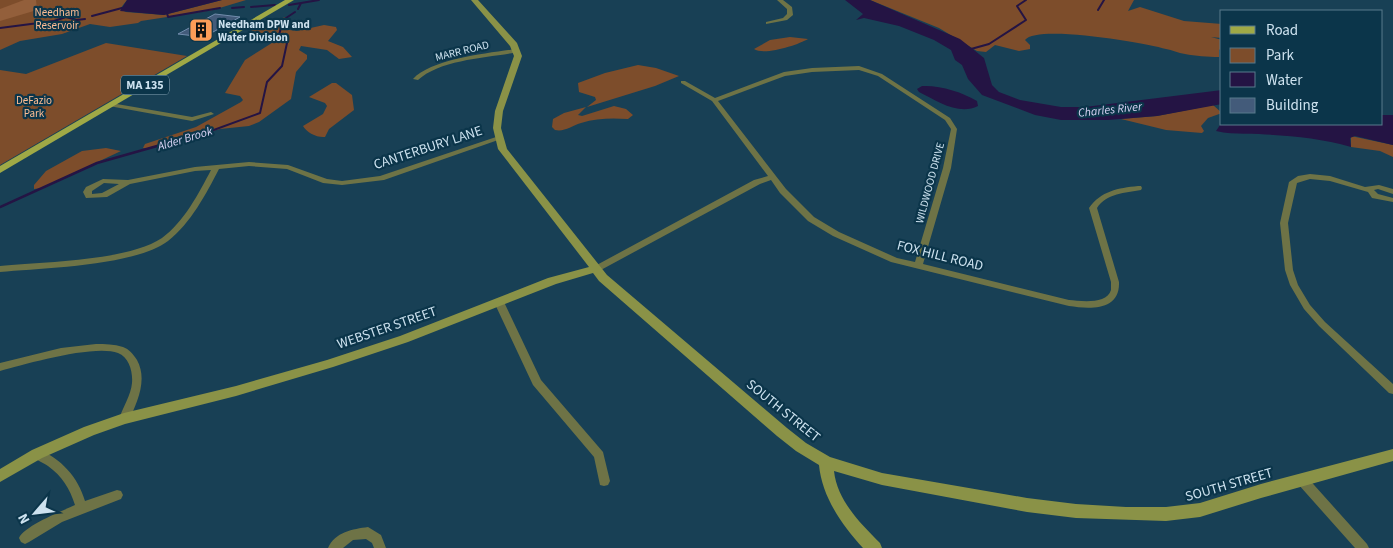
<svg xmlns="http://www.w3.org/2000/svg" width="1393" height="548" viewBox="0 0 1393 548" font-family="'Source Sans 3',sans-serif">
<style>
.green{fill:#7d4d2b}
.forest{fill:#935f3b}
.water{fill:#241444}
.lines{fill:none;stroke-linecap:round;stroke-linejoin:round}
.stream-far1{stroke:#241444;stroke-width:2}
.stream{stroke:#241444;stroke-width:2.5}
.building{fill:#435b7a;stroke:#728dad}
.street{fill:#6e7346;fill-rule:evenodd}
.secondary{fill:#8a9247;fill-rule:evenodd}
.primary{fill:#9fa946;fill-rule:evenodd}
.labels{text-anchor:middle;dominant-baseline:central;stroke-width:4.5;stroke-linejoin:round;paint-order:stroke}
.far-park-label{font-size:11px;fill:#fdbd94;stroke:#0b354a}
.far-poi-label{font-size:11px;font-weight:bold;fill:#cde2ef;stroke:#0b354a;text-anchor:start}
.far-street-label{font-size:11px;fill:#cde2ef;stroke:#0b354a}
.shield{fill:#0b354a;stroke:#93aebe;stroke-width:1}
.shield-label{font-size:12px;font-weight:bold;fill:#cde2ef}
.far-water-label{font-size:12px;font-style:italic;fill:#dad4f5;stroke:#0b354a}
.street-label{font-size:14px;fill:#cde2ef;stroke:#0b354a}
</style>
<rect width="100%" height="100%" fill="#184055"/>
<path class="green" d="M0,0H127L120,9L126,12L164,15L222,0H246L213,10L141,21L138,23L110,27L90,24L62,34L20,41L0,50Z
M870,0H1134L1128,11L1140,7L1184,21L1222,24V38L1211,37L1222,40V47L1219,50V57C1208,57 1195,56 1185,54C1178,53 1172,50 1166,49C1145,43 1037,24 1025,40L1030,45V49L1019,51L995,45L986,52L977,51L939,28Z
M286,17L281,26L282,29L297,31L324,25L336,27L337,30L328,41L343,47L352,57L339,59L327,50L301,46L299,50L307,55V59L296,72L291,99L259,122L249,126L220,129L147,149L143,148L145,144L196,127L241,102L243,100L240,96L225,93L245,60L275,41L272,36L250,30L251,27Z
M790,37L808,39C798,45 764,56 754,49L770,40Z
M106,43L187,56L0,165V70L26,74Z
M638,65L656,68L679,76L655,86L587,107L596,100L595,97L579,92L578,83L605,73Z
M332,83H336L352,95L354,110L329,129L325,137C317,138 306,132 303,126L323,114L327,106L325,103L309,97Z
M1213,105L1222,113L1208,118L1201,126L1204,131L1202,133L1166,130L1121,119L1157,116Z
M614,106L626,109L633,115L628,119C612,118 597,118 581,123C571,126 565,132 555,130L552,127L553,119L564,113L586,107L578,115L582,116Z
M1351,136L1393,145V157L1380,151L1351,147Z
M106,148L121,151L42,188L34,189V185L46,171L82,151Z"/>
<path class="forest" d="M24,0H36L37,10L0,21V9Z"/>
<path class="water" d="M127,0H222L164,15L120,11Z
M845,0H870L960,39L984,58L992,85L999,92L1020,100L1061,107H1085L1222,90V104L1157,116L1108,120H1061L1035,115L982,95L968,79L962,65L955,60L951,50L934,40L899,26L864,18L856,20L863,14Z
M922,86C940,85 962,92 977,101L978,106C959,116 937,101 919,92L917,89Z
M1382,115H1393V145L1355,136L1350,138L1351,147C1321,138 1290,136 1259,134C1244,133 1231,135 1216,131L1222,122L1382,124Z"/>
<g class="lines">
<path class="stream-far1" d="M289,5L301,3
M251,7L275,5
M232,8L244,7
M298,9L301,3L319,0
M1098,10L1104,0
M167,13L168,17L220,8
M92,16L122,8
M0,28L54,21L66,17L77,20L85,19
M971,49L989,44L1026,20L1017,6L1026,0
M200,135L260,113L267,82L282,66L287,43L279,35L283,20L295,12"/>
<path class="stream" d="M0,207L97,163L203,133"/>
</g>
<path class="building" d="M215,14L240,17L204,37L178,34Z"/>
<g class="lines">
<path class="street" d="M777,0H783L792,7L793,15L787,20L766,24V22L783,18L787,14V9Z
M516,49L519,51L518,52C488,58 441,59 418,80L413,79C431,59 489,53 516,49Z
M859,66L882,74L950,118L957,129L951,168L923,264L1069,300C1080,301 1107,305 1111,290C1111,288 1111,285 1111,282L1089,208C1101,191 1118,188 1138,186H1141L1142,188L1141,190C1125,193 1107,193 1097,208L1119,282C1120,311 1090,309 1069,306L891,262L833,236L808,221L780,193L771,180L760,184L599,271H593L592,269L593,267L754,180L768,176L712,101L681,83V81H685L715,98L784,72L812,68ZM859,70L878,76L945,120L951,129L943,168L915,262L897,258L839,232L814,217L786,189L718,101L785,76L812,72Z
M111,103L192,117L211,112L214,114L192,121L109,106V104Z
M499,136L503,138L501,139L384,180L342,185L323,183L287,169L249,166L219,169C206,194 191,223 168,241C135,266 43,268 0,272V266C42,262 128,261 162,238C184,222 199,193 211,170L195,171L130,184L107,197L86,198L83,192L86,187L103,179L128,180L195,167L249,162L288,165L327,179L342,181L380,176ZM104,183L119,184L102,193L92,194V191Z
M1310,174L1330,176L1365,187L1379,185L1393,189V194L1378,189L1374,190L1378,194L1393,198V202L1372,198L1368,192L1330,181L1310,179L1297,183L1288,223L1293,270L1298,285L1310,305L1325,322L1393,384V394L1389,393L1319,326L1304,309L1290,285L1285,270L1280,223L1289,182L1298,176Z
M499,299L504,302L541,380L603,452L610,481L608,485L604,486L600,485L594,457L533,385L494,302Z
M96,344C105,344 114,344 123,347C129,349 133,354 137,360C148,380 137,403 128,422L124,423L120,422L119,419C123,407 131,395 132,383C133,372 129,357 118,353C95,344 25,364 0,371V363L61,348Z
M37,449C61,458 78,477 85,501L117,490L121,491L123,495L121,499L62,522L29,542L25,544L21,542L19,538C24,526 62,511 75,505C70,489 62,476 48,466C42,462 35,460 31,454L33,451Z
M1302,475L1306,476L1367,544L1369,548H1355L1298,484L1296,480L1298,476Z
M368,527L381,535L386,548H374L372,543L366,539L353,540L343,548H328C335,532 353,529 368,527Z"/>
<path class="secondary" d="M471,0H478L517,43L522,56L503,111L501,128L507,149L607,275L787,428L806,443L830,457L882,473L1027,498L1076,504L1126,507H1166L1200,503L1261,484L1393,449V461L1261,498L1200,517L1166,521L1076,518L1027,512L882,485L834,471C837,500 860,523 880,543L882,548H863C842,525 822,497 819,465L796,451L777,436L599,281L593,273L556,284L408,342L333,367L236,396L125,424L94,435L42,458L0,482V469L32,450L84,427L124,413L236,386L327,360L400,336L548,278L589,267L498,149L493,128L495,111L514,56L510,46Z"/>
<path class="primary" d="M285,0H294L0,173V166Z"/>
</g>
<defs>
<g id="building-square" transform="scale(1.25)"><rect x="-9" y="-9" width="18" height="18" rx="4" fill="#fd9c57" stroke="#0b354a"/><path d="M-4-6H4V6H1V3H-1V6H-4ZM-2.5-4.3h1.7v1.8h-1.7ZM.8-4.3h1.7v1.8H.8ZM-2.5-1h1.7V.8h-1.7ZM.8-1h1.7V.8H.8Z" fill="#111"/></g>
</defs>
<g fill-rule="evenodd">
<use href="#building-square" x="201" y="30"/>
</g>
<g class="labels">
<g class="far-park-label">
<text x="57" y="12">Needham<tspan x="57" dy="13">Reservoir</tspan></text>
<text x="34" y="100">DeFazio<tspan x="34" dy="13">Park</tspan></text>
</g>
<g class="far-poi-label">
<text x="218" y="24">Needham DPW and<tspan x="218" dy="13">Water Division</tspan></text>
</g>
<g class="far-street-label">
<text transform="translate(462 51) rotate(-14)">MARR ROAD</text>
<text transform="translate(930 183) rotate(-75)">WILDWOOD DRIVE</text>
</g>
<rect class="shield" x="121" y="75.5" width="48" height="19" rx="4"/>
<g class="shield-label">
<text x="145" y="85">MA 135</text>
</g>
<g class="far-water-label">
<text transform="translate(1110 110) rotate(-6)">Charles River</text>
<text transform="translate(185 139) rotate(-17)">Alder Brook</text>
</g>
<g class="street-label">
<text transform="translate(428 148) rotate(-18)">CANTERBURY LANE</text>
<text transform="translate(940 256) rotate(14)">FOX HILL ROAD</text>
<text transform="translate(387 328) rotate(-19)">WEBSTER STREET</text>
<text transform="translate(783 411) rotate(39)">SOUTH STREET</text>
<text transform="translate(1229 485) rotate(-16)">SOUTH STREET</text>
</g>
</g>
<rect x="1220" y="10" width="162" height="115" fill="#0b354a" stroke="#597a8c"/>
<rect x="1230" y="26" width="25" height="8" fill="#9fa946" stroke="#597a8c"/>
<text x="1266" y="35" font-size="15" fill="#cde2ef">Road</text>
<rect x="1230" y="48" width="25" height="15" fill="#7d4d2b" stroke="#597a8c"/>
<text x="1266" y="60" font-size="15" fill="#cde2ef">Park</text>
<rect x="1230" y="72" width="25" height="15" fill="#241444" stroke="#597a8c"/>
<text x="1266" y="85" font-size="15" fill="#cde2ef">Water</text>
<rect x="1230" y="98" width="25" height="15" fill="#435b7a" stroke="#597a8c"/>
<text x="1266" y="110" font-size="15" fill="#cde2ef">Building</text>
<g transform="translate(35 513) rotate(242)" stroke="#0b354a" stroke-width="4" paint-order="stroke">
<path d="M0-4L9 19L0 12L-9 19Z" fill="#cde2ef"/>
<text y="-8" font-size="14" font-weight="bold" text-anchor="middle" fill="#cde2ef">N</text>
</g>
</svg>
